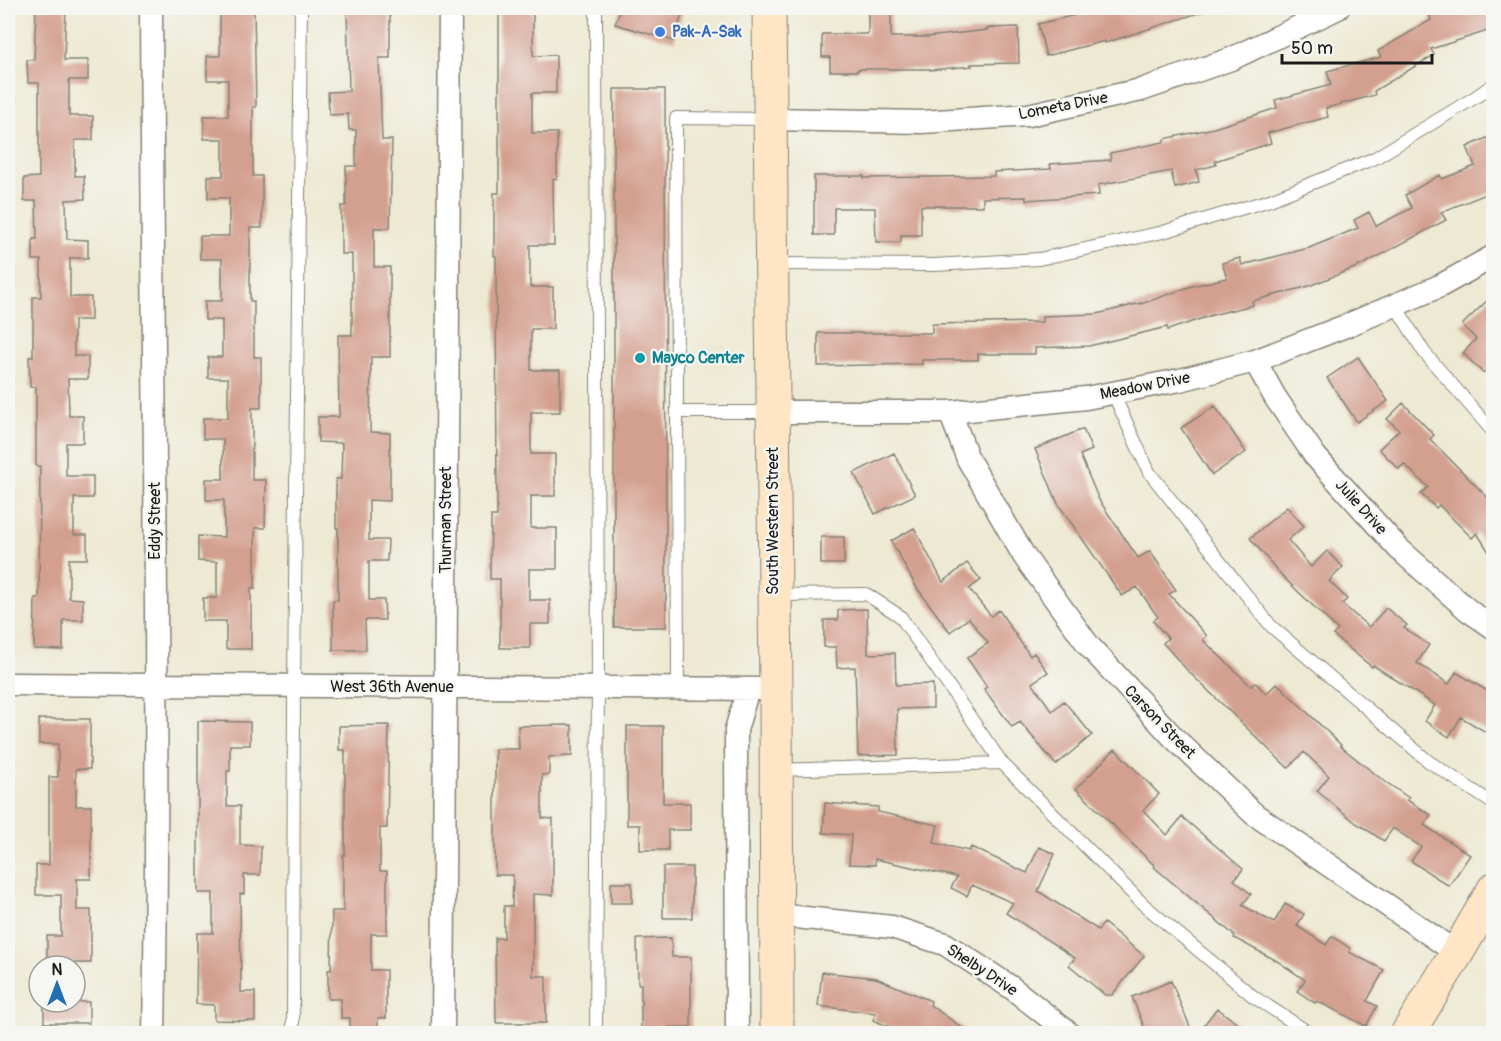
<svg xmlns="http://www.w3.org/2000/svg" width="1501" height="1041" viewBox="0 0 1501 1041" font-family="Pangolin,sans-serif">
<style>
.building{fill:#d39f8e}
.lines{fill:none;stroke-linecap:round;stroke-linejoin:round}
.lane-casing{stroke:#848277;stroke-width:14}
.street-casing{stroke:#848277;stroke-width:25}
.secondary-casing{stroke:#848277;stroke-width:35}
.lane{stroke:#fff;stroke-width:12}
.street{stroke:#fff;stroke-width:22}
.secondary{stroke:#fde5c5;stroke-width:33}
.shop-dot{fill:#3f7fe0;stroke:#f6f6f2;stroke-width:2}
.culture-dot{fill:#0f9aa8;stroke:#f6f6f2;stroke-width:2}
.labels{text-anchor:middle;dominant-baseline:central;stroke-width:4.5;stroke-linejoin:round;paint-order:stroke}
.shop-label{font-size:16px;font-weight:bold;fill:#366cbe;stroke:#f6f6f2;text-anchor:start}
.street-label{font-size:16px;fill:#1c1c1c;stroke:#f6f6f2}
.culture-label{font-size:16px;font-weight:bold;fill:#0d838f;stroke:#f6f6f2;text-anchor:start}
</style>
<rect width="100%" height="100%" fill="#f6f6f2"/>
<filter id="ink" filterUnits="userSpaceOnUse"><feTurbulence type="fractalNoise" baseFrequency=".0167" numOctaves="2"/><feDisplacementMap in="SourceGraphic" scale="12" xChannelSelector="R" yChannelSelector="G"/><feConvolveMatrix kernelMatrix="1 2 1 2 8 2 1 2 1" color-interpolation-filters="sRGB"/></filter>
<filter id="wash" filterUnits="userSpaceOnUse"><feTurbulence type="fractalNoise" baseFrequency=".008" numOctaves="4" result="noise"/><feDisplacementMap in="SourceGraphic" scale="24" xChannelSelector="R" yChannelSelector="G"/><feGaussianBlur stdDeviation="1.35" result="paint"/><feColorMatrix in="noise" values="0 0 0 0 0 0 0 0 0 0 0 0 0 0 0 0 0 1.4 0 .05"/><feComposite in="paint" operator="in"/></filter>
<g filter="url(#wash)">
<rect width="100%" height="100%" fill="#ede9d2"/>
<g id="blocks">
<path class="building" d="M36,8H66L64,60H88V80H69V116H93V140H75V176H84L85,199L66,200L67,239L88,240V258H70V297H91V320H74V356H88V379H68L69,416H83V443H66V476H93V498H74V535H87V559H69V598L83,599V620H63V650L34,649L35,598H39L40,466H36V387H30L29,357H33V297H41V260H33V239H37L36,201H24V178L39,177V83H28L27,60H34Z
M220,8H254L256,107H253V176H262V228H250V301H254V357H261V408H252V480H266L265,528H255V588H251V649H226V621H203V598H217V562L198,561V536L224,537V500H206V479H223V439H203V418H228V378H208V357H222V320H205V301H222V259H200V236H229V198H208V176H223V139H204V116H228V80H207V56H220Z
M347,8H390V58H379L382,140H392L390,228H374V267H390V357H371L370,432L390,433V501L369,500V540H388L387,561H369V600H384L385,620H365L366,650H333V600H338V528H336V479H341L342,443L318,442V417H339L338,335H352V254H341V206H346V166H356V130H349L348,114L329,115L328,92L349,91Z
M499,8H533V56L556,55V93H532V133H557V179H553L554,245H530V287H553V329H531V370H560V412H531V454H555V496H531V528H557V569H529V600H550V624H530V648H500V579H490L491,516H497L496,256H494V193H499Z
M621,8H684L674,41L615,24Z
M868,8H891V37H927L987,30V28L1018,27L1019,63L971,64L972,66L930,70V69H858V71H830V57H822V34H868Z
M1104,8H1208V10L1105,43V41L1046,56L1038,24Z
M1451,8H1494V29L1431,49L1434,55L1374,91L1375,95L1326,108L1328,117L1268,133L1271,143L1215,161L1216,165L1196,170L1199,182L1175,188L1171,171L1098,185L1099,195L1026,200V197L983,198V206H921V235H901V242H876L875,208H834V235H814V176H864V178L994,176V172L1051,169L1050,164L1111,160L1110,153L1164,142V139L1214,128L1277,108L1275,100L1331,85L1327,71L1381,57L1378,51L1431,20L1429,14Z
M614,89H665L666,627H614Z
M1489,137L1494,149V191L1441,212L1446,220L1362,265L1309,286L1252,301L1253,305L1212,315L1168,330L1167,327L1089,346L1035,348V354H978V360H922V364L818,366V333H932V324L1042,322V316L1097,314L1141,303V304L1192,286L1227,278L1222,263L1240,258L1242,265L1309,248L1358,228L1354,220L1369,212L1376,226L1412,208L1405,195L1440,175L1442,179L1475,166L1467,147Z
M1494,294V363L1483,373L1463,353L1476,339L1462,325Z
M1358,357L1388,401L1357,422L1327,378Z
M1403,403L1434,435L1430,439L1494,504V560L1477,533L1472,538L1439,505L1436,508L1421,494L1428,487L1404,464L1399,469L1379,449L1399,430L1387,419Z
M1215,406L1246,452L1212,475L1181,428Z
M1083,429L1092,450L1080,455L1099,500L1138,558L1150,551L1176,590L1169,594L1207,636L1203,640L1251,686L1255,682L1266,694L1277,683L1341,745L1340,746L1380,778L1409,798L1407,800L1431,815L1424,825L1470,855L1449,886L1411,861L1421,847L1393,828L1384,841L1356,823L1317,791L1329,776L1304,752L1288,768L1187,670L1163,643L1168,638L1153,621L1158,617L1137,587L1122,596L1058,504L1035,449Z
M894,453L915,495L875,514L854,473Z
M1287,507L1304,526L1288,540L1311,567L1327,551L1343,567L1329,581L1347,599L1342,604L1369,627L1386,608L1407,625L1404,628L1429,645L1417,663L1449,684L1456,672L1494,695V737L1461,717L1449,737L1425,721L1435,705L1373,665L1372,667L1333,635L1338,630L1281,575L1250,538Z
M914,528L943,582L967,563L981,580L969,589L991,616L999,610L1030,656L1034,653L1048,672L1032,683L1052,711L1064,701L1092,735L1056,765L1020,722L1012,727L984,689L987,687L967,658L988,643L969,618L950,632L917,588L891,541Z
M821,537H844V564H821Z
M867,609L868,654L895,653L896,685L933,684V708L897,709L898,755L858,756L855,667L837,668L836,647H824V620H838V610Z
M39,719H90V769H76V806H91V879H77V910H91V963H47V936H61V895H36V865H49V777H58V744H39Z
M198,721L250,722V745H230V771H227V806H240V845L261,846L260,875H244V894H240L241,992H255V1021L214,1020V1005L196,1004L197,933H213V893H198Z
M389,725L387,828H380V871H387V934H371V970H386V1018H378V1034H350V1018H341V999H328V970H331L332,911H343V855H345V750H339V726Z
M572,725V756L549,757V775H542V818L553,819V895L533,894V976H546V1023H496L495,938H504V906H512L513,875H495V749H519L518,726Z
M627,726H663V803H690V830H668V850H640V825H627Z
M1115,749L1159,794L1143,810L1167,835L1182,817L1243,869L1234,880L1251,894L1242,905L1274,923L1285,904L1304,914L1297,926L1326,945L1332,936L1351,949L1349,952L1384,970L1367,1001L1377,1006L1366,1026L1317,1001L1315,1003L1297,991L1305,980L1277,961L1234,938L1235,936L1154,867L1155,866L1076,789Z
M825,803L878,807V812L938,825L934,843L969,851L971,847L1027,873L1039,847L1055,854L1038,891L1098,930L1104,923L1144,956L1112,995H1105L1069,965L1075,958L1006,913L1013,903L972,885L967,896L951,888L957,877L875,859V865L849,864L851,835L823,833Z
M663,867H692V918H663Z
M611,883H632V903H611Z
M671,938L672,957H691V1027H669V1034H641V984H638L637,939Z
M822,972L876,978L931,1001L930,1005L971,1034H906L873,1020L876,1013L818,1006Z
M1171,981L1193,1034H1147L1132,997Z
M44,1002H89V1023H44Z
M1217,1008L1251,1034H1197Z"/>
</g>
</g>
<g filter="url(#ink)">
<use href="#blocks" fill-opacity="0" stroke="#848277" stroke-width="1.5"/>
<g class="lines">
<g class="lane-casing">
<path id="lane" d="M596,8L598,688L596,1034
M773,264L934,265L1039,259L1163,232L1270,200L1375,158L1474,98L1494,84
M1395,305L1424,352L1494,433
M1113,393L1149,472L1271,626L1428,761L1494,804
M677,412H771
M775,595L866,594L900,616L1002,763L1144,905L1254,997L1311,1034
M678,689L676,118L770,119
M777,770L1002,763
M293,1034L294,686L301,8"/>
</g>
<g class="street-casing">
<path id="street" d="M151,8C153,349 160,692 154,1034
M770,119L922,122L1028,115L1141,90L1231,59L1338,8
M1255,361L1275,397L1315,456L1399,549L1469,611L1494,628
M772,412H950L1086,398L1180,380L1255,361L1348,325L1440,286L1494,256
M950,412L968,459L1024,556L1089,646L1174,738L1254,814L1457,953
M8,684L776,689
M776,915L892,927L945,944L1012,988L1070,1034
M443,1034L450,8
M737,1034L736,730L748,689"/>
</g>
<g class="secondary-casing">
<path id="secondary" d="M769,8L776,689L777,1034
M1407,1034L1457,953L1494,889"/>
</g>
<use href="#lane" class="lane"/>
<use href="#street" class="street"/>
<use href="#secondary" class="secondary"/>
</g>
</g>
<circle class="shop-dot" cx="660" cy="32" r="6"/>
<circle class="culture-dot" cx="640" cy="358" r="6"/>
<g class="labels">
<g class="shop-label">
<text x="672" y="32">Pak-A-Sak</text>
</g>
<g class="street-label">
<text transform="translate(1063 106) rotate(-11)">Lometa Drive</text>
<text transform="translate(1145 386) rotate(-11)">Meadow Drive</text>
<text transform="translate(1361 507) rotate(48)">Julie Drive</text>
<text transform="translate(446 520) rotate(-90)">Thurman Street</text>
<text transform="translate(155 521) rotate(-90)">Eddy Street</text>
<text transform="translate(773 521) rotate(-90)">South Western Street</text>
<text x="392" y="687">West 36th Avenue</text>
<text transform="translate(1160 722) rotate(46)">Carson Street</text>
<text transform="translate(982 970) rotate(33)">Shelby Drive</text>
</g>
<g class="culture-label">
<text x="652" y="358">Mayco Center</text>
</g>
</g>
<rect width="1501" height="1041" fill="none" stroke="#f6f6f2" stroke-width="30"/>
<g transform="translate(57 984)"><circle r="28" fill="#f6f6f2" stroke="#9f9f9c" stroke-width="1.5"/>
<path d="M0-4.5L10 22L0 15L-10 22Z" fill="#1f6fb2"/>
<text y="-9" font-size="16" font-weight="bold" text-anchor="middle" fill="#1c1c1c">N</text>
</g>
<path d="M1282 54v9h150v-9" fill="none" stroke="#1c1c1c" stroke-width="3"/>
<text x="1291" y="54" font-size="18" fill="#1c1c1c" stroke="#f6f6f2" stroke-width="4.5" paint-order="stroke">50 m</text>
</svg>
